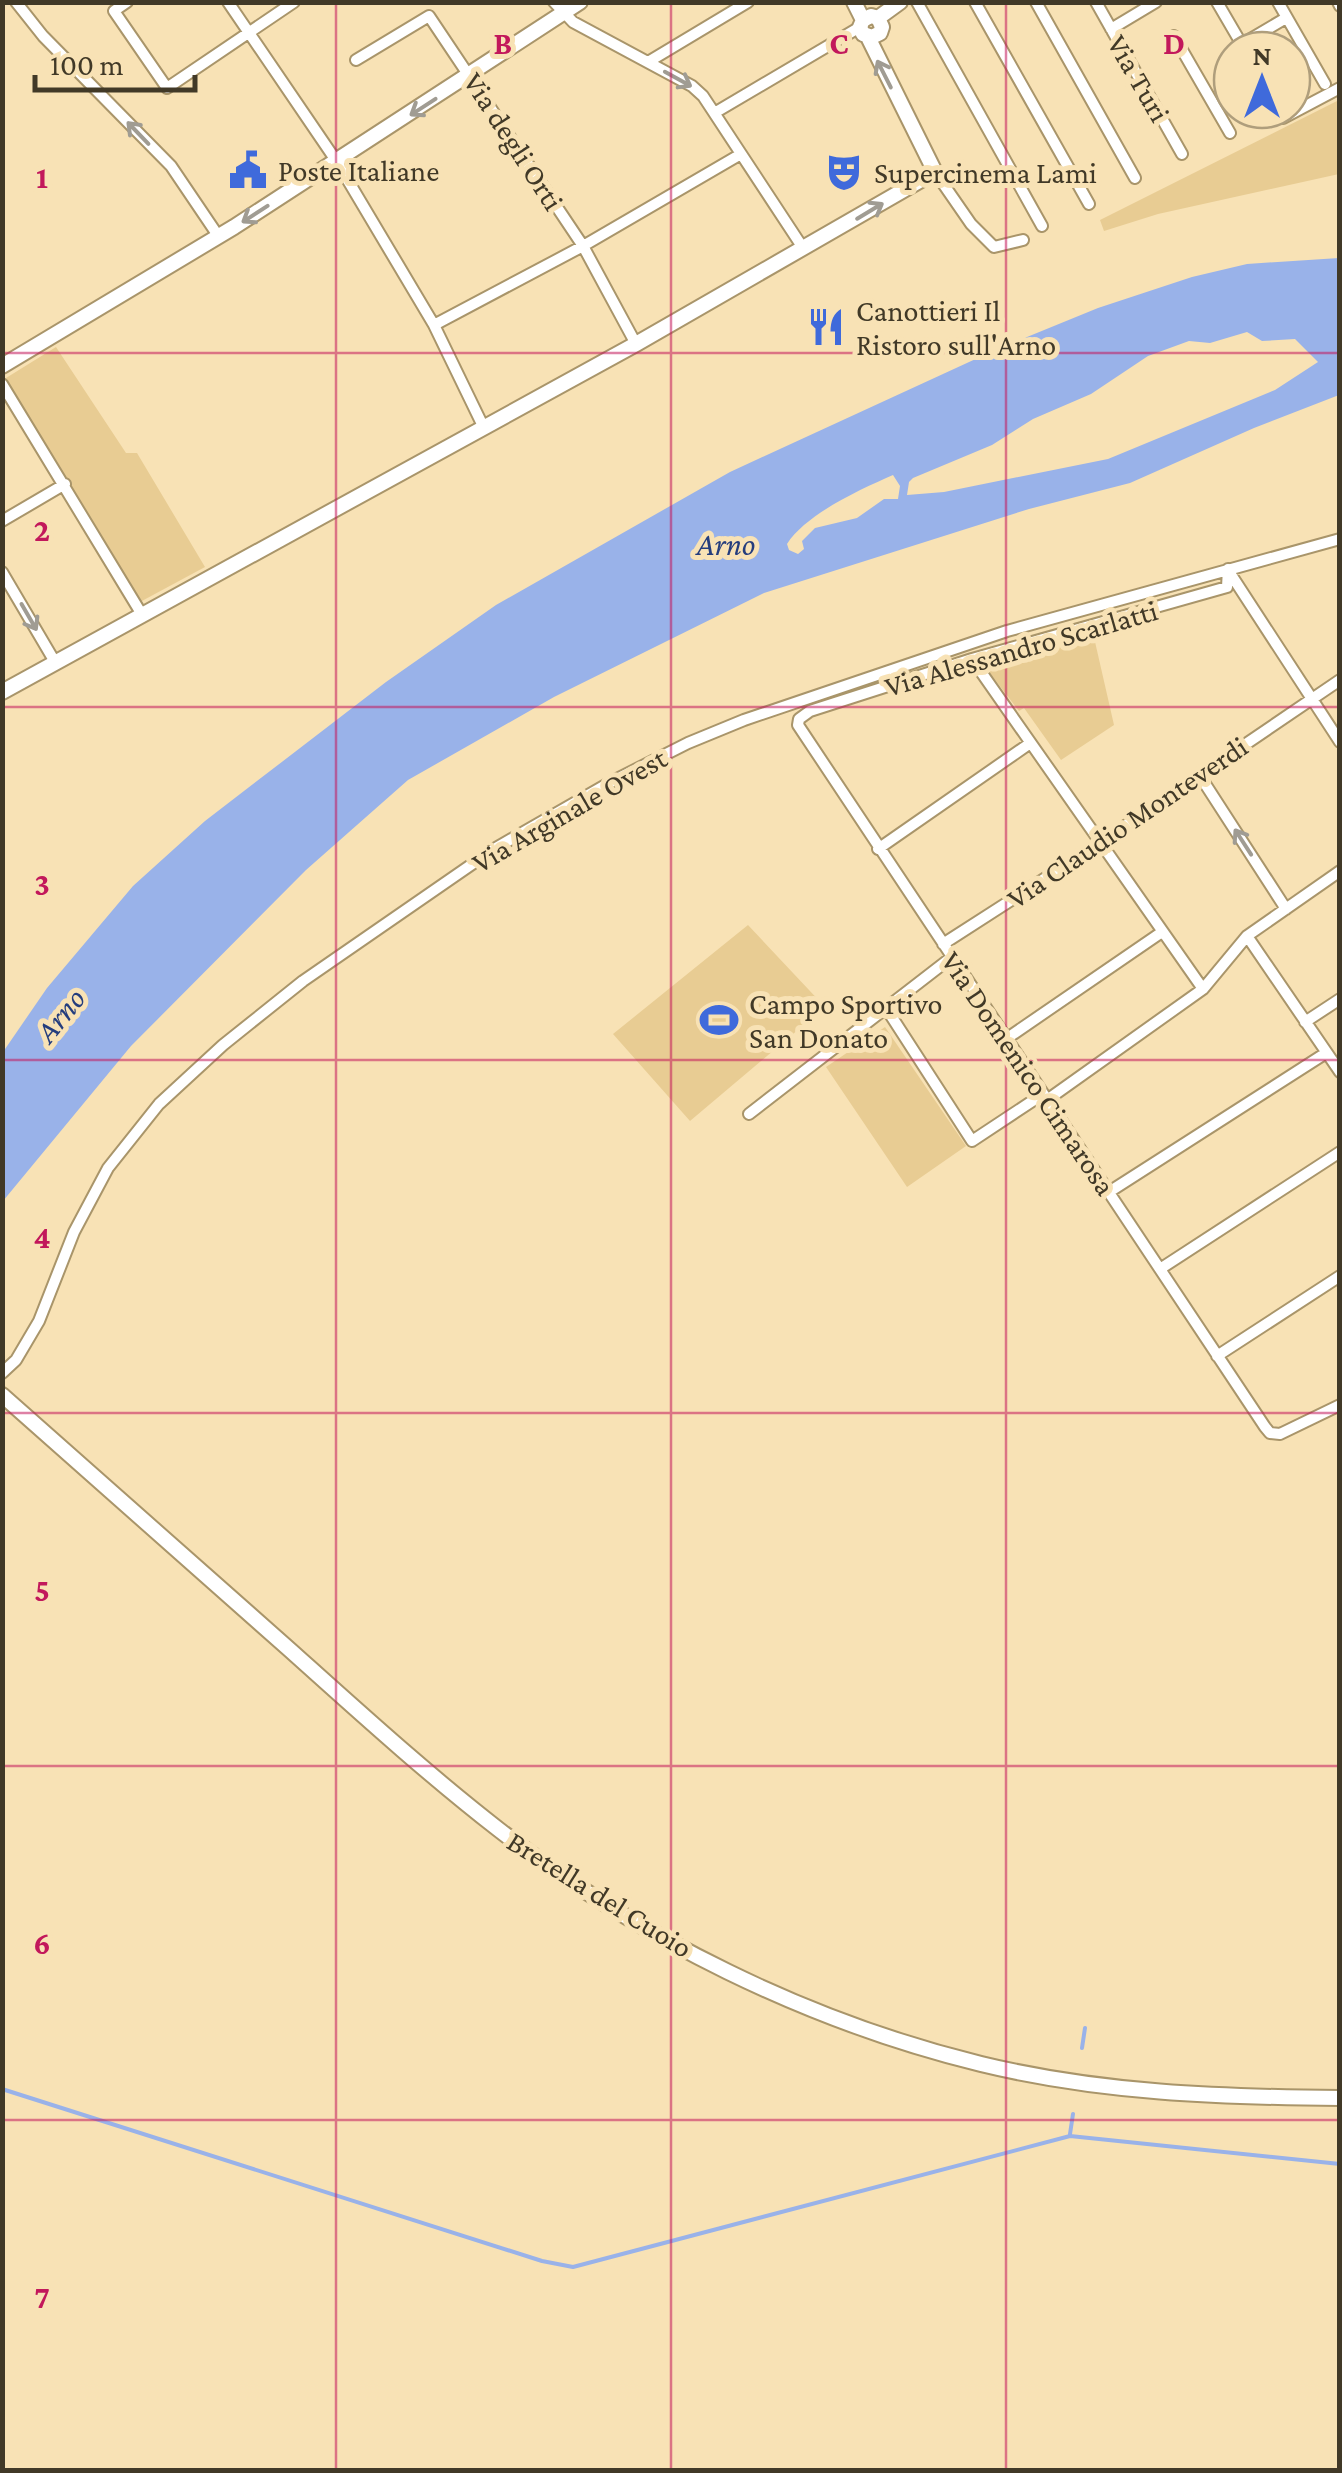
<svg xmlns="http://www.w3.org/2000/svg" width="1342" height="2473" viewBox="0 0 1342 2473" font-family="'Crimson Pro',serif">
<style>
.green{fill:#e8cc93}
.water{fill:#99b2e9;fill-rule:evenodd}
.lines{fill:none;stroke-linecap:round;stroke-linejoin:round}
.stream{stroke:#99b2e9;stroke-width:4}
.street-casing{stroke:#a9956a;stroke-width:14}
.secondary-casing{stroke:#a9956a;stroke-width:18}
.street{stroke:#fff;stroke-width:10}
.secondary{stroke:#fff;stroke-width:14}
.oneway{stroke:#a09c93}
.grid{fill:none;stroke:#c2185b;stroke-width:2.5;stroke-opacity:0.55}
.labels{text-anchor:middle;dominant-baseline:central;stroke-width:10;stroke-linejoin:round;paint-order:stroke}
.street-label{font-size:30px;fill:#413927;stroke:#f8e2b5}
.poi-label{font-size:30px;fill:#413927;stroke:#f8e2b5;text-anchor:start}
.water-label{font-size:32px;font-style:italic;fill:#243d7d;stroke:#f8e2b5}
.grid-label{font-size:32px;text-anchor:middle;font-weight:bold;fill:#c2185b;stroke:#f8e2b5;stroke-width:10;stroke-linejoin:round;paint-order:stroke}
</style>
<rect width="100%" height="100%" fill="#f8e2b5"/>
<path class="green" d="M1339,100V174L1158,214L1104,231L1100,220Z
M56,347L126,453H137L205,567L140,602L6,378Z
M1093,633L1114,725L1061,760L1024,708L1019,711L989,672L993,660Z
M748,925L825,1007L690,1121L613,1034Z
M885,1027L966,1146L907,1187L826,1067Z"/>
<path class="water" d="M1339,258V395L1254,428L1130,483L1029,509L764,593L554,697L408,780L306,870L131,1046L3,1201V1052L47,988L133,886L205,821L386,682L496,605L730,472L993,351L1098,308L1192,277L1247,264ZM1247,332L1262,341L1295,339L1318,362L1275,390L1108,459L944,492L907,495L909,482L913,478L992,445L1033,419L1091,394L1148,356L1189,341L1210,343ZM893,475L900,486L898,499H884L857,518L815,528L802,541L804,549L798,554L789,550L787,544C806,514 861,489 893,475Z"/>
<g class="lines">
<path class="stream" d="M1082,2048L1085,2028
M2,2089L542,2261L573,2267L1070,2136L1340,2164
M1070,2134L1073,2114"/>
<g class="street-casing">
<path id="street" d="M16,2L43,36L171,166L219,237
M127,2L114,11L167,88L294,2
M228,2L337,162L434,325L483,426
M554,2L573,22L692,86L703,96L803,248
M917,2L1042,226
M975,2L1089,204
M1036,2L1135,178
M1096,2L1182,154
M1217,2L1245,50
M1278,2L1325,84
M1338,2L1340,6
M1111,29L1156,2
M1174,36L1230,133
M1242,44L1286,18
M356,60L429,16L583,246L636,344
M648,62L748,2
M716,112L860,27
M1283,118L1340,88
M935,172L971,224L994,247L1023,240
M434,325L583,246L741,154
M2,384L141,613
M2,521L65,484
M1228,569L1227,587L972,659L810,711L799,719L798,725L1265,1427L1270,1433L1280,1434L1340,1405
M1228,570L1340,742
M2,572L55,662
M972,659L1203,989
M1200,776L1286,909
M878,849L1029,744
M1247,936L1340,1072
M943,944L1100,843L1340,680
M886,1008L972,1141L1043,1094
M1305,1022L1340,999
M1006,1039L1162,932
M1047,1100L1203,989L1247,936L1340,871
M749,1114L952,957
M1109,1192L1326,1053
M1160,1269L1340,1152
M1217,1356L1340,1276
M2,1373L16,1360L39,1321L74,1232L108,1168L159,1104L223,1045L303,981L494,849L609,783L688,743L744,720L1007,631L1340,539"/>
</g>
<g class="secondary-casing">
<path id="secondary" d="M854,2L863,20
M878,18L882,27L880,33L872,37L863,34L860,27L863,20L871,16L878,18L900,2
M2,366L234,227L580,2
M2,692L636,344L935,172L868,37
M2,1395C98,1480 194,1565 290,1650C358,1711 426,1773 498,1829C638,1938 809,2022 981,2064C1100,2093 1219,2097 1340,2098"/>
</g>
<use href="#street" class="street"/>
<use href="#secondary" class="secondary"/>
</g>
<defs><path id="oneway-shaft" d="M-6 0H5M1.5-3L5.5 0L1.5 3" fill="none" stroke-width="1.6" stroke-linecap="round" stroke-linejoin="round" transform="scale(2.5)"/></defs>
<g class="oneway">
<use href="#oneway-shaft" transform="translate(884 74) rotate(-117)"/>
<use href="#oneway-shaft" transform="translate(678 79) rotate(29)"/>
<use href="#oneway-shaft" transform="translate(423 107) rotate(147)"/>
<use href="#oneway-shaft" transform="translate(138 133) rotate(-134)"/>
<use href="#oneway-shaft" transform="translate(870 211) rotate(-31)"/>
<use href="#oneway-shaft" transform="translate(255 214) rotate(147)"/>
<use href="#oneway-shaft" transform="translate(29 617) rotate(60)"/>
<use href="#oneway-shaft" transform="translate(1243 842) rotate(-123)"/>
</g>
<path class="grid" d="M336,2V2470M671,2V2470M1006,2V2470M2,353H1340M2,707H1340M2,1060H1340M2,1413H1340M2,1766H1340M2,2120H1340"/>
<defs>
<g id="civic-bare" transform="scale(3)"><path d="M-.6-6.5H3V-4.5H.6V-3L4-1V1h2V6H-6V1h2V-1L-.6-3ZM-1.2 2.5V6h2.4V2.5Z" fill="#3f6adb" stroke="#f8e2b5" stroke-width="2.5" paint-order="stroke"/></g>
<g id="theatre-bare" transform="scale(3)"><path d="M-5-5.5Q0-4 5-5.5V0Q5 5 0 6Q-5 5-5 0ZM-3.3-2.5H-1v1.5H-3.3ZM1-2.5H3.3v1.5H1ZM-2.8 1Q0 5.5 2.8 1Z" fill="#3f6adb" stroke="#f8e2b5" stroke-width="2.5" paint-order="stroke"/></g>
<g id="restaurant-bare" transform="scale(3)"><path d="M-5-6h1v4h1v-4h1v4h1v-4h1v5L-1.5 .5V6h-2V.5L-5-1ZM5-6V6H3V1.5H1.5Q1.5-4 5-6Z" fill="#3f6adb" stroke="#f8e2b5" stroke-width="2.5" paint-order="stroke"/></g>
<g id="stadium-bare" transform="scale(3)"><path d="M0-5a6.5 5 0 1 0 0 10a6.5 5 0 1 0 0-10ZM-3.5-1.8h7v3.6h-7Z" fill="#3f6adb" stroke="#f8e2b5" stroke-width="2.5" paint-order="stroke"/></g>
</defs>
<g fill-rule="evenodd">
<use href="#civic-bare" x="248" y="170"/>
<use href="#theatre-bare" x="844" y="172"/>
<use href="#restaurant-bare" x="826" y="327"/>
<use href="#stadium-bare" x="719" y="1020"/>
</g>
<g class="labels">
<g class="street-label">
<text transform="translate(1139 78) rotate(60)">Via Turi</text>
<text transform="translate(514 141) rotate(57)">Via degli Orti</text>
<text transform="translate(1021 648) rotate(-16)">Via Alessandro Scarlatti</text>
<text transform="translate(569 810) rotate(-30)">Via Arginale Ovest</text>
<text transform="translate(1127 822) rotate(-34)">Via Claudio Monteverdi</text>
<text transform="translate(1029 1073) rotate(56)">Via Domenico Cimarosa</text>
<text transform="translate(600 1894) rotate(32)">Bretella del Cuoio</text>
</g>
<g class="poi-label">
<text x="278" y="170">Poste Italiane</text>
<text x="874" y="172">Supercinema Lami</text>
<text x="856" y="310">Canottieri Il<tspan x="856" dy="34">Ristoro sull'Arno</tspan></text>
<text x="749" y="1003">Campo Sportivo<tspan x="749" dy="34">San Donato</tspan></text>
</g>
<g class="water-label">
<text x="726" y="544">Arno</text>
<text transform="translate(60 1015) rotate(-51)">Arno</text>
</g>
</g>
<g class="grid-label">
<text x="503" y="54">B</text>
<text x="839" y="54">C</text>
<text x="1174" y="54">D</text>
<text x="42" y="188">1</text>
<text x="42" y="541">2</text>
<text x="42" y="895">3</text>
<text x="42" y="1248">4</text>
<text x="42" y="1601">5</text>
<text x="42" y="1954">6</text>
<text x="42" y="2308">7</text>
</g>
<rect width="1342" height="2473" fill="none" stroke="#413927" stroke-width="10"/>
<g transform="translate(1262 80)"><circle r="48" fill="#f8e2b5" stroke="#af9e7c" stroke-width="2.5"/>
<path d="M0-8L18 38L0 25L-18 38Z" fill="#3f6adb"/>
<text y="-15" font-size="28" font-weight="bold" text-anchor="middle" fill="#413927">N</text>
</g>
<path d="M35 75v15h160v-15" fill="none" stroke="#413927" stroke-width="5"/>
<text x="50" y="75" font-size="30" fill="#413927" stroke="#f8e2b5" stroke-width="8" paint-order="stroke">100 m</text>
</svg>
